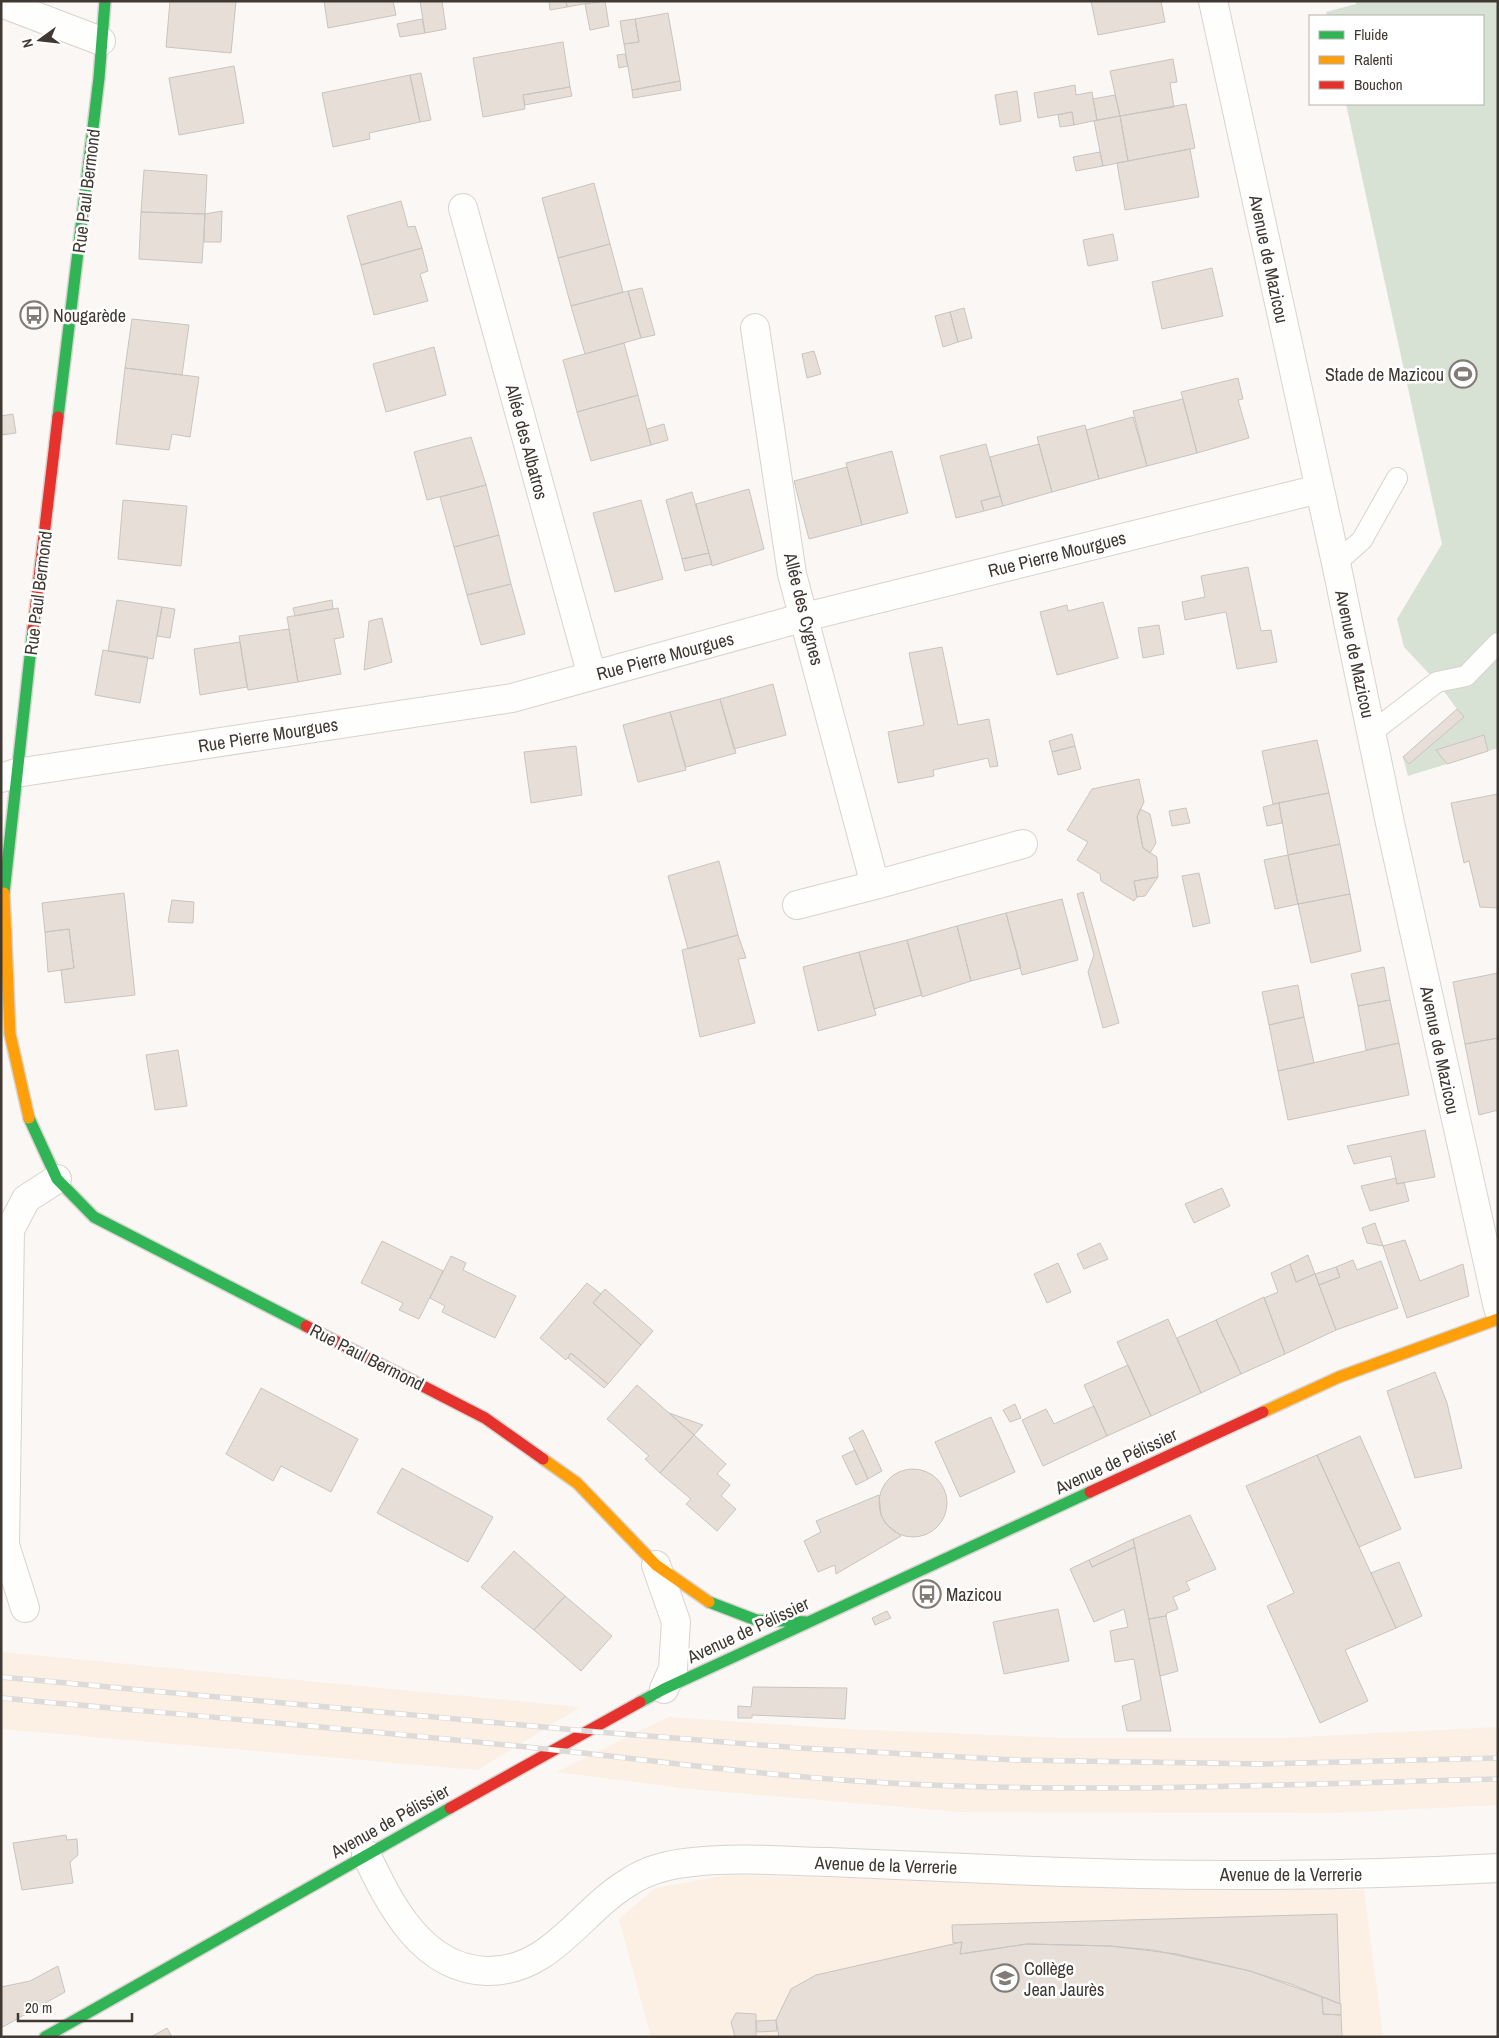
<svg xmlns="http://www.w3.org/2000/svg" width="1499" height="2038" viewBox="0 0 1499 2038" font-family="'Archivo Narrow',sans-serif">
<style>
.built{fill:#fcefe4}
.green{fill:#d7e2d5}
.building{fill:#e7dfd7;stroke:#c9c4c0}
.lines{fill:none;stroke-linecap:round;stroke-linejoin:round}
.lane-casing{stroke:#d8d3cf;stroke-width:22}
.street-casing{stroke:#d8d3cf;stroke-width:30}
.fast-casing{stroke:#d8d3cf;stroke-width:14}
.slow-casing{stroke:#d8d3cf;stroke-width:14}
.jam-casing{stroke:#d8d3cf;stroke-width:14}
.lane{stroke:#fefefd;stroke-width:20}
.street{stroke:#fefefd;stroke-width:28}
.fast{stroke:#30b455;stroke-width:11}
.slow{stroke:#ff9f0a;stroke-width:11}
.jam{stroke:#e5322d;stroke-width:11}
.rail-casing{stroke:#dcdbda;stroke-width:5.5}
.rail{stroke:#fff;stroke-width:4;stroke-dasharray:11;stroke-linecap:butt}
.labels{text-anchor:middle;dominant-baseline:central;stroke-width:5;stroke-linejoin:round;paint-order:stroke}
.street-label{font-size:18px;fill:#403933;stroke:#fff}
.poi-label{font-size:18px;fill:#403933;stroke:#fff;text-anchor:start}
</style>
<rect width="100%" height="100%" fill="#faf7f4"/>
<path class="built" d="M1,1652L580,1707L478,1770L1,1729Z
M668,1717L846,1729L1068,1738H1281L1498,1727V1805L1333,1813L961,1812L689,1789L557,1772Z
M728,1875L1364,1890L1383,2037H651L619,1919L655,1888Z"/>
<path class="green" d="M1356,1H1498V748L1408,776L1403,757L1457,709L1437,682L1404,647L1397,619L1442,544L1346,104H1483V16H1327L1326,12L1356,4Z"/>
<path class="building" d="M170,1H236L231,53L166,47Z
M324,1H393L396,15L328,28Z
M420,1H442L446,29L425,33Z
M549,1H566L567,7L550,10Z
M566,1H589V3L567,7Z
M605,1L609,26L590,30L585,4Z
M1091,1H1161L1165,22L1098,35Z
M668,13L680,81L632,90L624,44L639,42L635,19Z
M422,19L425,33L400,37L397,24Z
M635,19L639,42L624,44L620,21Z
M563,42L570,87L523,95L525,109L483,117L473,58Z
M625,54L628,66L619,68L617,55Z
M1173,59L1177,82L1170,83L1174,107L1120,116L1110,71Z
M234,66L244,123L179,135L169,78Z
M421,73L431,120L420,122L410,75Z
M410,75L420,122L369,133L370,139L333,147L322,93Z
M680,81L681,90L633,98L632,90Z
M1075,85L1076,95L1092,92L1097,120L1074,125L1072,112L1038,118L1034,93Z
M570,87L572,96L525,105L523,95Z
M1017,91L1021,121L1000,125L995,95Z
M1115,95L1120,116L1097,120L1093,99Z
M1186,104L1195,148L1128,161L1120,116Z
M1072,112L1074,125L1060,127L1058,115Z
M1120,116L1128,161L1103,166L1094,121Z
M1190,149L1199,197L1125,210L1117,163Z
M1100,152L1103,166L1076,171L1073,157Z
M144,170L207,175L205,214L141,212Z
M594,183L610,244L558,258L542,198Z
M401,201L408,227L415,226L422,248L361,265L347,216Z
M222,211L221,242H204L205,214Z
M141,212L205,214L202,263L139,259Z
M1113,234L1118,260L1088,266L1083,240Z
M610,244L623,292L571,306L558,258Z
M422,248L428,271L420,274L428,301L374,315L361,265Z
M1212,268L1223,316L1162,329L1152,282Z
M642,288L655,335L641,338L628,291Z
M628,291L641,338L585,354L571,306Z
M964,308L972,338L958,342L950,312Z
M950,312L958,342L943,347L935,316Z
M132,319L189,325L182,375L125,368Z
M624,343L638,395L577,412L563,360Z
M434,347L446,395L386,412L373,364Z
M814,351L821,374L807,378L802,354Z
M125,368L199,377L190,437L172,434L169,450L116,444Z
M1238,378L1243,399L1238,400L1249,438L1197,453L1181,392Z
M638,395L651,445L591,461L577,412Z
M1183,399L1197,453L1147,466L1133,411Z
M13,414L16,433L1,435V416Z
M1133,417L1147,466L1099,479L1086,430Z
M664,424L668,440L651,445L647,429Z
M1085,425L1099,479L1052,492L1037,437Z
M471,437L486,485L427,500L414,452Z
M986,444L1000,496L981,501L984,511L956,518L940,456Z
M1039,444L1052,492L1003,506L990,457Z
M892,451L908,513L862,525L846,463Z
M847,467L862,525L809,539L794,481Z
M486,485L499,535L454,547L440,497Z
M749,489L764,549L712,566L696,504Z
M692,492L709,553L682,559L666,500Z
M1000,496L1003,506L984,511L981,501Z
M123,500L187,506L181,566L118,559Z
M641,500L663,579L615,592L593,513Z
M499,535L511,584L467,595L454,547Z
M709,553L712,564L685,571L682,559Z
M1248,567L1261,631L1271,630L1277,662L1237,669L1226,612L1185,620L1182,602L1205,597L1201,576Z
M511,584L525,634L481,645L467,595Z
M117,600L162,607L153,659L108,651Z
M332,600L333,609L295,616L293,608Z
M1103,602L1118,658L1057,675L1040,612L1067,605L1068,611Z
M162,607L175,609L170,638L157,636Z
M338,608L344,637L334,639L341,674L298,682L287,617Z
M382,618L392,662L364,670L369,621Z
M1159,625L1164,654L1143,658L1138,628Z
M289,629L298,682L248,690L239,636Z
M240,642L247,687L200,695L194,649Z
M942,647L958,725L989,719L998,766L990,767L988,758L933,770L934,776L898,783L888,732L924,725L909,653Z
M103,650L148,657L140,703L95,695Z
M773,684L786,735L734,749L720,699Z
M720,699L736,753L686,767L670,712Z
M1457,709L1464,717L1409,764L1403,757Z
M670,712L686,770L638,782L623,725Z
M1072,734L1075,746L1052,752L1049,741Z
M1484,735L1488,751L1447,764L1436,750Z
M1317,740L1329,793L1273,804L1262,751Z
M576,746L582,795L531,803L524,752Z
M1075,746L1081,769L1058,775L1052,752Z
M1139,779L1144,802L1137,817L1143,848L1157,857L1158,877L1134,881L1137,897L1134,901L1101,881L1100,874L1077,860L1088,842L1067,830L1092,789Z
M1329,793L1340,844L1288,855L1279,803Z
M1498,794V908L1480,907L1469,861L1464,863L1451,803Z
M1279,803L1282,823L1267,826L1263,807Z
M1186,808L1190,823L1172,826L1169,811Z
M1140,809L1150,814L1156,843L1150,853L1143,848L1137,817Z
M1340,844L1350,894L1298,904L1288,855Z
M1288,855L1298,904L1275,909L1264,860Z
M719,861L738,935L688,949L668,876Z
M1199,873L1210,923L1193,927L1182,876Z
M1158,877L1145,896L1137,897L1134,881Z
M1083,892L1119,1023L1103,1028L1088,972L1094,955L1077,894Z
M124,893L135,995L65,1003L61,970L74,968L69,929L45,932L42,903Z
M1350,894L1361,951L1311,963L1298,904Z
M1062,899L1078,960L1022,975L1006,913Z
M172,900L194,902L193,923L168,922Z
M1006,913L1021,968L971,981L957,926Z
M957,926L971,981L922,997L907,940Z
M69,929L74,968L48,972L45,932Z
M738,935L746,958L738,959L755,1023L700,1037L682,950Z
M907,940L922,995L874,1009L859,952Z
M859,952L876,1015L818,1031L803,967Z
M1384,967L1390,1000L1358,1006L1351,974Z
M1498,973V1038L1465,1044L1453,982Z
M1298,985L1304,1017L1269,1025L1262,992Z
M1390,1000L1399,1043L1366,1050L1358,1006Z
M1304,1017L1314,1063L1278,1071L1269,1025Z
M1498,1038V1110L1479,1115L1465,1044Z
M1399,1043L1409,1095L1288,1120L1278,1071Z
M178,1050L187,1106L155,1110L146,1055Z
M1425,1130L1435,1177L1397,1184L1391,1156L1354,1164L1347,1146Z
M1396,1178L1397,1184L1404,1182L1409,1201L1370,1211L1361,1186Z
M1222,1188L1230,1206L1194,1223L1185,1204Z
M1375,1223L1383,1246L1367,1243L1362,1228Z
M1405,1240L1420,1281L1463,1264L1469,1296L1407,1318L1383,1246Z
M382,1241L443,1271L419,1319L399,1310L403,1303L361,1283Z
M1100,1243L1108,1259L1084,1269L1077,1254Z
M1308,1255L1315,1274L1296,1282L1290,1264Z
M451,1256L466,1263L463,1270L516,1296L495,1338L442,1312L445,1306L430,1298Z
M1353,1260L1357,1270L1381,1261L1398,1308L1336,1330L1319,1285L1340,1277L1336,1267Z
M1058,1263L1071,1292L1047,1303L1034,1274Z
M1290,1264L1296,1282L1315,1274L1336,1330L1285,1354L1264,1298L1278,1292L1271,1273Z
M1336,1267L1340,1277L1319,1285L1315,1274Z
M587,1283L601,1294L593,1303L641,1345L608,1384L571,1353L566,1360L540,1338Z
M605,1289L653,1331L641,1345L593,1303Z
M1264,1297L1285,1354L1241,1374L1216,1320Z
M1168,1319L1201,1393L1151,1416L1117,1342Z
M1216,1320L1241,1374L1201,1393L1177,1338Z
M571,1353L608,1384L604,1388L568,1358Z
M1128,1365L1151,1416L1107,1436L1084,1385Z
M1435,1372L1447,1403L1462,1468L1415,1478L1387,1391Z
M637,1385L694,1435L660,1473L645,1459L649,1456L607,1419Z
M261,1388L358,1439L331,1492L281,1466L273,1481L226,1454Z
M1015,1404L1021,1418L1010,1422L1003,1410Z
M1094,1406L1107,1436L1043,1466L1022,1420L1046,1409L1054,1424Z
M669,1413L703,1425L694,1435Z
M991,1417L1015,1472L960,1497L935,1442Z
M863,1430L882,1471L868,1479L849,1438Z
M694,1435L726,1464L717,1474L730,1485L721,1496L736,1509L717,1531L686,1504L691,1499L660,1473Z
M1360,1436L1401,1529L1359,1547L1317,1455Z
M855,1450L868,1479L856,1485L842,1456Z
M1317,1455L1396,1628L1345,1650L1368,1701L1320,1723L1267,1606L1294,1593L1246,1486Z
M402,1468L493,1517L468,1562L377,1513Z
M879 1503a34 34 0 1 1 68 0a34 34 0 1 1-68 0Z
M879,1495L881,1515L886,1524L901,1536L836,1574L835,1565L818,1572L804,1541L821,1532L816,1521Z
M1190,1515L1216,1569L1186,1582L1190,1590L1173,1597L1178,1609L1167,1613L1166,1616L1149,1619L1133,1539Z
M1133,1539L1135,1547L1092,1567L1089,1560Z
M1135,1547L1145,1600L1171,1731H1127L1122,1706L1141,1700L1134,1659L1115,1662L1110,1631L1128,1627L1124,1609L1094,1622L1070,1569L1089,1560L1092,1567Z
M514,1551L565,1596L534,1630L481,1587Z
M1399,1562L1422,1616L1396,1628L1371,1573Z
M565,1596L612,1636L581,1671L534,1630Z
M1058,1609L1069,1661L1004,1674L993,1622Z
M887,1611L891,1618L875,1625L872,1618Z
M1166,1616L1178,1671L1160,1676L1149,1619Z
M753,1687L847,1688L845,1719L752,1715V1718H738V1706L751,1707Z
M66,1835L67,1840L77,1839L78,1855L70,1862L73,1883L22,1890L13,1843Z
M1337,1914L1340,2004L1291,1984L1250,1971L1153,1950L1110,1946L1027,1944L960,1954L962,1942L953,1943L952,1925Z
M962,1942L960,1954L1027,1944L1110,1946L1177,1954L1250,1971L1322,1997L1323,2014L1341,2015L1342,2037H779L776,2020L791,1989L816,1975Z
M58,1966L65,1992L1,2028V1987L30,1981Z
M1322,1997L1341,2004V2015L1323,2014Z
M736,2013L756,2014V2037H735L731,2022Z
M776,2020L777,2031L757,2032L756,2021Z
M167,2028L172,2037H151Z"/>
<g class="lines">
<g class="lane-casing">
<path id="lane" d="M1336,563L1362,540L1397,478
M1371,733L1437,682L1466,676L1498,643"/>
</g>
<g class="street-casing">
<path id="street" d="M1213,1L1336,563L1390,823L1498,1308
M1,3L101,41
M463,208L592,676
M755,328L792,574L875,885L1023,844
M1,778L16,773L512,698L805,617L1319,489
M797,905L875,885
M656,1565L676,1622L673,1669L664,1689
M25,1608L5,1545L10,1230L26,1199L57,1179
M366,1854C390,1905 422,1969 487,1971C551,1972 580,1911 629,1882C647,1870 671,1864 693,1862C737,1857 783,1861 828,1862C889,1865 951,1867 1012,1870C1174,1877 1336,1877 1498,1868"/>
</g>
<g class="fast-casing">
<path id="fast" d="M58,417L99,78L105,1
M4,893L33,629
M29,1118L57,1179L94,1217L306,1326
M709,1602L756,1620L808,1622
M640,1702L664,1689L1090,1492
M45,2037L450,1808"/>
</g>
<g class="slow-casing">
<path id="slow" d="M4,893L10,1034L29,1118
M1263,1412L1339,1377L1498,1319
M543,1459L577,1483L656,1565L709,1602"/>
</g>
<g class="jam-casing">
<path id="jam" d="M33,629L58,417
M306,1326L485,1418L543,1459
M1090,1492L1263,1412
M450,1808L640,1702"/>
</g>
<use href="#lane" class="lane"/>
<use href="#street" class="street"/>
<use href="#fast" class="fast"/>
<use href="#slow" class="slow"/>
<use href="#jam" class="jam"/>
<g class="rail-casing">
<path id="rail" d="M1,1677L586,1731L800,1748L1016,1760L1263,1764L1498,1758
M1,1698C176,1714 352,1729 527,1747C642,1759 757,1775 872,1782C1080,1795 1289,1784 1498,1779"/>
</g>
<use href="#rail" class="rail"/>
</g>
<defs>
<g id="bus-ring" transform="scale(1.4375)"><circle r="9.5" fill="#fff" stroke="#817c77" stroke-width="1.5"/><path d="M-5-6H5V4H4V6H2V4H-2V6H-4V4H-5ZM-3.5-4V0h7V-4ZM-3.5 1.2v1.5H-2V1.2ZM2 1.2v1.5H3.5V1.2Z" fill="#817c77"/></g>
<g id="stadium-ring" transform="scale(1.4375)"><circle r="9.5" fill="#fff" stroke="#817c77" stroke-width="1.5"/><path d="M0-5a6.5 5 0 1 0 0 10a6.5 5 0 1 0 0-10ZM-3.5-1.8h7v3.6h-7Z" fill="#817c77"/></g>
<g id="school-ring" transform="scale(1.4375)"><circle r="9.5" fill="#fff" stroke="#817c77" stroke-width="1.5"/><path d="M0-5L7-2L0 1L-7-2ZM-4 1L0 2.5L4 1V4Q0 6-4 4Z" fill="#817c77"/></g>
</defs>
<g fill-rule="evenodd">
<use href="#bus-ring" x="34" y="315"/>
<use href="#stadium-ring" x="1463" y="374"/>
<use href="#bus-ring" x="927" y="1594"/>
<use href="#school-ring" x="1005" y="1978"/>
</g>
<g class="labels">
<g class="street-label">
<text transform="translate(86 191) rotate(-83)">Rue Paul Bermond</text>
<text transform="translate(1269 259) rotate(78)">Avenue de Mazicou</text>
<text transform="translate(527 442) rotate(75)">Allée des Albatros</text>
<text transform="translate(1057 554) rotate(-14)">Rue Pierre Mourgues</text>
<text transform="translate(38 593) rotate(-83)">Rue Paul Bermond</text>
<text transform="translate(804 609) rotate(76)">Allée des Cygnes</text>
<text transform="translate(1355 654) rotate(78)">Avenue de Mazicou</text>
<text transform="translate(665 656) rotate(-15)">Rue Pierre Mourgues</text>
<text transform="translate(268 735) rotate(-9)">Rue Pierre Mourgues</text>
<text transform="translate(1440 1050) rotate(78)">Avenue de Mazicou</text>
<text transform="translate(367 1357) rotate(27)">Rue Paul Bermond</text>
<text transform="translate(1116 1461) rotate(-25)">Avenue de Pélissier</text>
<text transform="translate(748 1630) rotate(-25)">Avenue de Pélissier</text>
<text transform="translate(390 1821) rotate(-29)">Avenue de Pélissier</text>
<text transform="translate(886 1865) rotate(2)">Avenue de la Verrerie</text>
<text x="1291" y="1874">Avenue de la Verrerie</text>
</g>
<g class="poi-label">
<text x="53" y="315">Nougarède</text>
<text x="1444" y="374" text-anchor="end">Stade de Mazicou</text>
<text x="946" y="1594">Mazicou</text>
<text x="1024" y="1968">Collège<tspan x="1024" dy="21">Jean Jaurès</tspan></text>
</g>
</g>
<rect width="1499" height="2038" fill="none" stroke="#403933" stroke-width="5"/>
<rect x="1309" y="15" width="175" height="90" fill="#ffffff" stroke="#b3b0ad"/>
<rect x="1319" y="31" width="25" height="8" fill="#30b455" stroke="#b3b0ad"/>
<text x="1354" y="40" font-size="15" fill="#403933">Fluide</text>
<rect x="1319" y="56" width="25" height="8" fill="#ff9f0a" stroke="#b3b0ad"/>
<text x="1354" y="65" font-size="15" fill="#403933">Ralenti</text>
<rect x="1319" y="81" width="25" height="8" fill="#e5322d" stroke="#b3b0ad"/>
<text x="1354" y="90" font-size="15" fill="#403933">Bouchon</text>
<g transform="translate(40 40) rotate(255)" stroke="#ffffff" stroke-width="4" paint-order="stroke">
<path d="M0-4L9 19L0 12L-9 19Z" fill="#403933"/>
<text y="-8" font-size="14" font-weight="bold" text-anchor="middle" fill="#403933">N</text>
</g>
<path d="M18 2013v8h114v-8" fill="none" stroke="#403933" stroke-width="2.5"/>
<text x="25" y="2013" font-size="15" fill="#403933" stroke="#ffffff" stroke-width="4" paint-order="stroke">20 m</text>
</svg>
